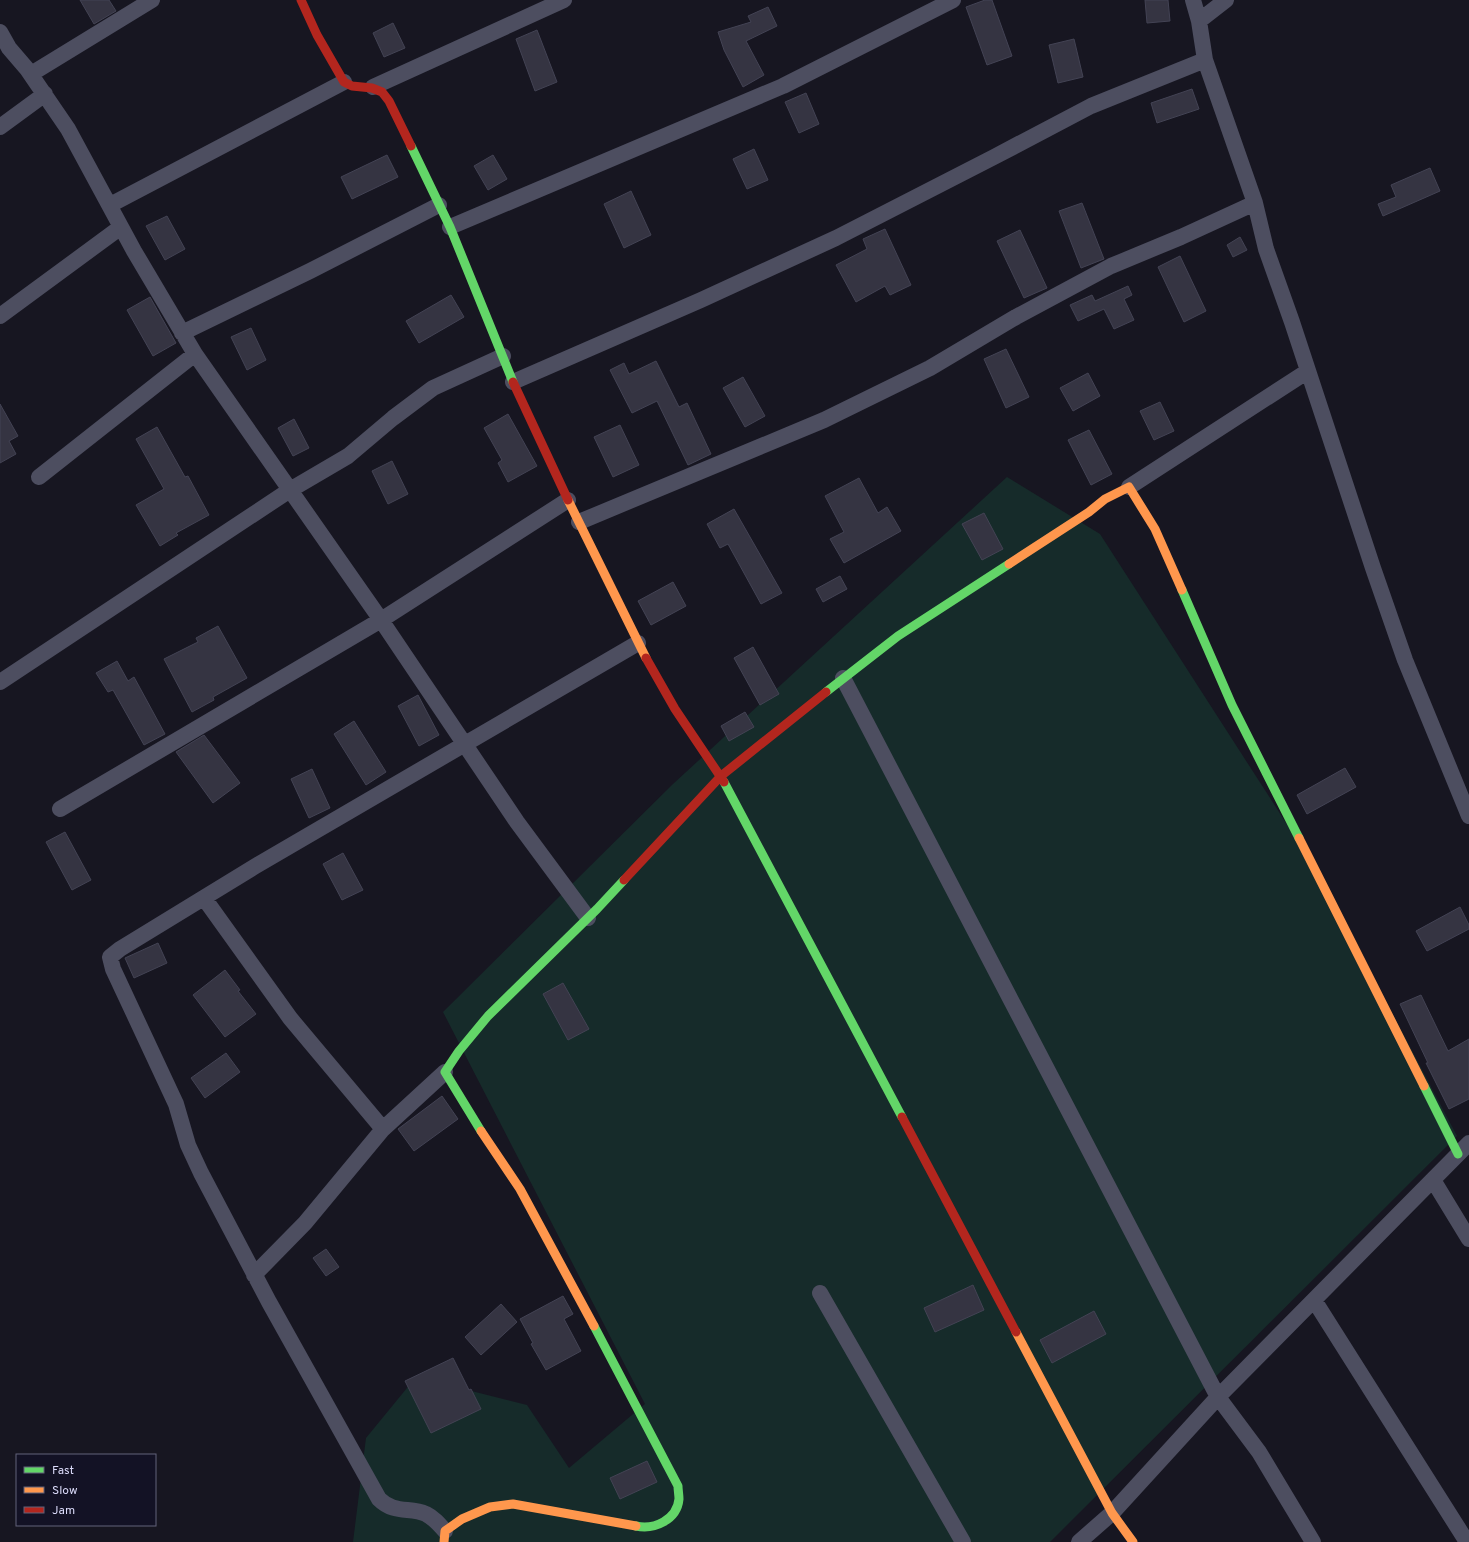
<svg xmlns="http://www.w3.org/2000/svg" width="1469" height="1542" viewBox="0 0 1469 1542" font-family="Overpass,sans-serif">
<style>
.green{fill:#162b2a}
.building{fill:#353442;stroke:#434354}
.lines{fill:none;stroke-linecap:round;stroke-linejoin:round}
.street{stroke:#4d4e60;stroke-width:16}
.fast{stroke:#63d668;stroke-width:9}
.slow{stroke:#ff974d;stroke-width:9}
.jam{stroke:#b3261e;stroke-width:9}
</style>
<rect width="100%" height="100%" fill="#171621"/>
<path class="green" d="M1007,477L1100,534L1317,871L1457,1136L1050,1542H353L366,1438L416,1377L527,1405L569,1468L645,1404L443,1012L673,784Z"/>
<path class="building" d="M80,0H109L116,11L94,24Z
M985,0H992L1012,56L987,65L966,7Z
M1145,0H1168L1170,21L1147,23Z
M768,7L777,26L746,41L764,75L743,87L724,50L718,32L751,22L748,16Z
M393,23L405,48L384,57L373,33Z
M537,30L557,82L535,91L516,39Z
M1074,39L1083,77L1058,83L1049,45Z
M1192,89L1199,109L1157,123L1151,103Z
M806,93L819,124L799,133L785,102Z
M754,149L768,180L747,189L733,159Z
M387,155L398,177L352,199L341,177Z
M493,155L507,179L488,190L474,166Z
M1430,168L1440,191L1383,216L1378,204L1396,197L1391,185Z
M631,191L651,235L624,248L604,204Z
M1082,203L1104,259L1081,268L1059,211Z
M167,216L185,249L165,260L146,226Z
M885,229L911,285L890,295L885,286L856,302L836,265L867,249L863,239Z
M1020,230L1047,288L1024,298L997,241Z
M1240,237L1247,250L1233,257L1227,245Z
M1180,256L1206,311L1184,322L1158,267Z
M1128,286L1132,295L1124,299L1134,320L1114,329L1104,309L1078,321L1070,305L1092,295L1095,301Z
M451,295L464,317L419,343L406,321Z
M150,297L176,343L153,356L127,310Z
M251,328L266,360L247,370L231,337Z
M1006,349L1029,397L1006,408L984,359Z
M656,361L679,407L687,403L711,454L688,465L657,401L632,413L610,370L624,363L629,374Z
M1088,373L1100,396L1073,411L1060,388Z
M743,377L765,416L745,427L723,388Z
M1160,402L1174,431L1154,440L1140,411Z
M0,404L18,436L9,441L16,454L0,463Z
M508,414L537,466L508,482L498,463L502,460L484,428Z
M294,419L309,448L293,456L278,428Z
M620,425L639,465L613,477L594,437Z
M157,427L185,477L188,476L209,515L176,533L178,535L160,546L136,505L164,489L136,439Z
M1089,430L1112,474L1091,485L1068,440Z
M392,461L408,494L388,504L372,471Z
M859,478L878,513L887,507L901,531L844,563L830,539L844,532L825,496Z
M734,509L782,593L761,604L728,544L720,548L707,524Z
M984,513L1003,549L982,560L962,524Z
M840,576L847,589L823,602L816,589Z
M673,582L686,606L651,625L638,601Z
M218,626L247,678L213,697L214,700L192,712L164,659L198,642L196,638Z
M753,647L779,694L760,705L734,658Z
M117,661L128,681L134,677L165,734L144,745L113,690L108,692L96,673Z
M418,695L439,735L419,746L398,706Z
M745,712L754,727L729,741L721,726Z
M354,721L386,772L366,785L334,734Z
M204,735L240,783L213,803L176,752Z
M1345,768L1356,787L1307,814L1297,795Z
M312,769L330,808L309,818L291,779Z
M65,832L91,880L72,890L46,842Z
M343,853L363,890L342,900L323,864Z
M1460,907L1469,925V929L1427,951L1416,931Z
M158,943L167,963L134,978L125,958Z
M225,970L240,990L238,991L256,1014L225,1037L193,995Z
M563,983L589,1029L568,1040L543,994Z
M1421,995L1448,1051L1469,1039V1099L1449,1109L1426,1063H1428L1400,1004Z
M226,1053L240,1072L205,1098L191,1078Z
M442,1096L458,1119L414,1151L398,1129Z
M326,1249L339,1267L326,1276L313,1258Z
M973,1285L984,1310L935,1332L924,1308Z
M563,1296L573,1314L564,1319L581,1351L546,1370L531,1344L533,1343L520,1319Z
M501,1304L517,1322L481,1355L465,1337Z
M1094,1311L1106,1334L1052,1363L1040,1340Z
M453,1358L469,1390L471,1389L481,1409L431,1433L405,1381Z
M647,1461L657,1482L620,1499L610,1478Z"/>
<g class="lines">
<path class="street" d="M1193,0L1199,21L1205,60L1255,203L1266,249L1292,322L1373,568L1405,660L1469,816
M1199,21L1226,0
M0,32L9,48L27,69L68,129L134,251L195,354L381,620L517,822L588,918
M31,74L152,0
M373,87L564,0
M0,127L45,94
M110,205L344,82
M450,227L783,86L953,0
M0,316L121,227
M182,333L310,271L439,205
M513,382L701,300L836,238L994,157L1091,106L1205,60
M39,477L195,354
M1129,487L1308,371
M579,522L824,420L930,368L1016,317L1111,266L1181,237L1255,203
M843,678L1218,1397L1259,1452L1313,1542
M0,682L290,490L348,456L393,418L433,388L503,356
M60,809L381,620L568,500
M204,898L290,1018L383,1129
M1433,1180L1469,1239
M254,1275L305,1223L383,1129L445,1072
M820,1293L963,1542
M1314,1300L1467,1542
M445,1531C439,1524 434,1518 426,1514C410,1507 394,1514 379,1499L269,1302L201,1173L188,1145L176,1104L113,969L110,957L120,949L254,867L638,643
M1079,1542L1112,1513L1218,1397L1469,1143"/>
<path class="fast" d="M411,146L450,227L513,382
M1182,590L1232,705L1299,838
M826,692L898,636L1009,564
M724,782L902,1117
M1424,1086L1458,1154
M481,1131L445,1072L459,1051L488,1016L597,909L624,880
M594,1326L678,1486C678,1490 679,1495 679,1499C677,1520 654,1530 636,1526"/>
<path class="slow" d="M568,500L646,658
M1009,564L1089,512L1105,499L1129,487L1155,529L1182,590
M1299,838L1424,1086
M481,1131L520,1189L594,1326
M1016,1332L1112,1513L1133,1542
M444,1542L445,1531L462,1519L490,1507L513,1504L636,1526"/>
<path class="jam" d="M301,0L317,35L344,82L352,86L372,88L382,92L389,101L411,146
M513,382L568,500
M646,658L675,709L724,782
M624,880L721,776L826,692
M902,1117L1016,1332"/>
</g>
<rect x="16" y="1454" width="140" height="72" fill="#131225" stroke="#63627a"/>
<rect x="24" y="1467" width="20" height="6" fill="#63d668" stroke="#63627a"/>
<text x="52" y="1474" font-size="12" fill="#dbdbfa">Fast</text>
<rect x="24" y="1487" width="20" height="6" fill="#ff974d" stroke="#63627a"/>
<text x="52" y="1494" font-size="12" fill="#dbdbfa">Slow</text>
<rect x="24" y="1507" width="20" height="6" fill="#b3261e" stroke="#63627a"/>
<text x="52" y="1514" font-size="12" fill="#dbdbfa">Jam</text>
</svg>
